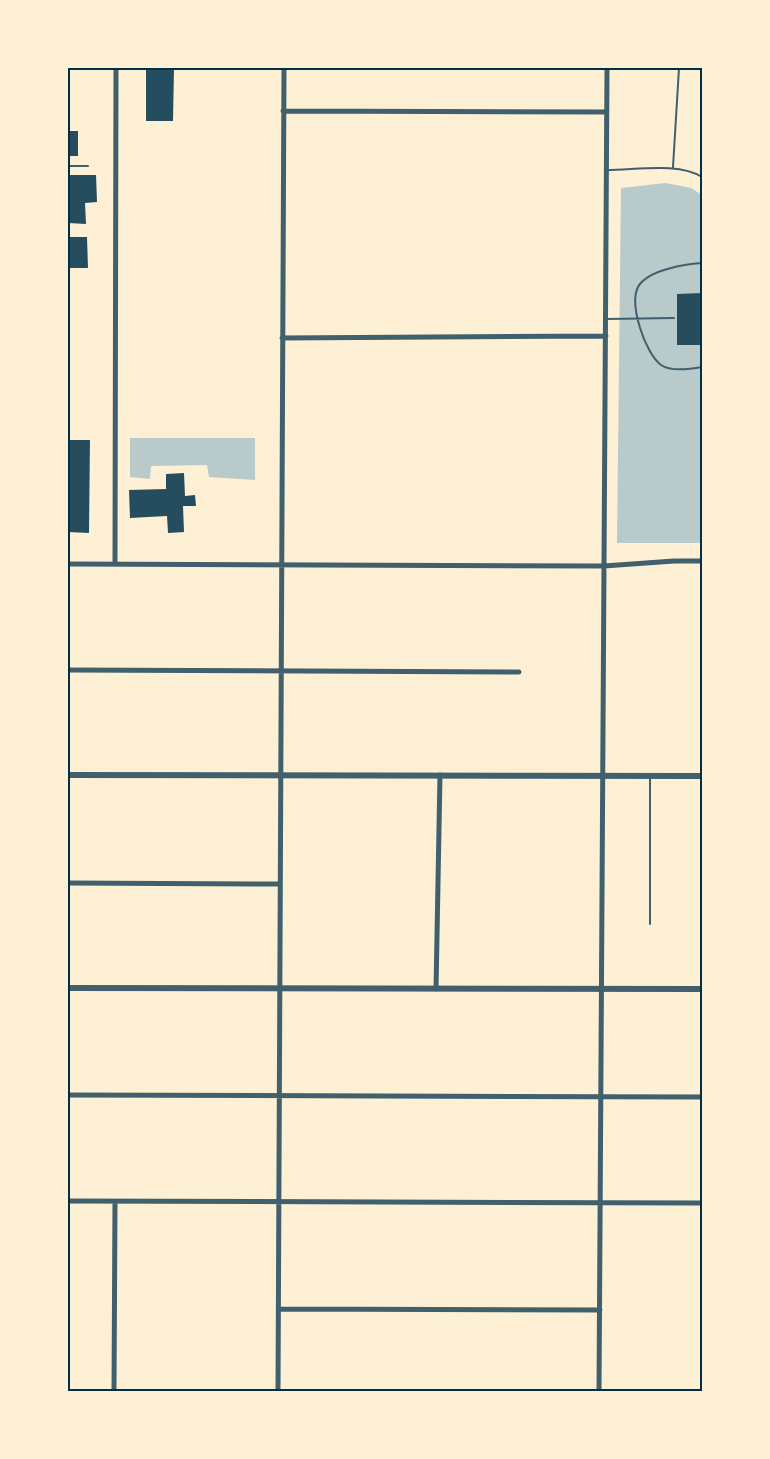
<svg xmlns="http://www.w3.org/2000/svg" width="770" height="1459" viewBox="0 0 770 1459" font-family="'Space Grotesk',sans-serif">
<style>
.green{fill:#b9caca}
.building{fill:#264d5e}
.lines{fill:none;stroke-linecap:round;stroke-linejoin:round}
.service{stroke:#3f606c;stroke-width:2}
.minor{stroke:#3f606c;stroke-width:5}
.tertiary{stroke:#3f606c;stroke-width:6}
.neatline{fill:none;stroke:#003049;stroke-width:2}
</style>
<rect width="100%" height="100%" fill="#fdf0d5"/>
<path class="green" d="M666,183L691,188L702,195V543H617L621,188Z
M130,438H255V480L209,477L207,465L151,466L150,479L130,477Z"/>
<path class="building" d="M146,68H174L173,121H146Z
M68,131H78V156H68Z
M68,175H96L97,202L85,203L86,224L68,223Z
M69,237H87L88,268H70Z
M702,293V345H677V294Z
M68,440H90L89,533L68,532Z
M184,473L185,496L195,495L196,506H183L184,532L168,533L167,516L130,518L129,490L166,489V474Z"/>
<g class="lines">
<path class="service" d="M68,166H88
M673,167L679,68
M607,170C636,170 679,162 702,177
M702,263C686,264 647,270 638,287C629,305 645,353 661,365C671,372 691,369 702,367
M606,319L674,318
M650,924V778"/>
<path class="minor" d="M283,111L607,112
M282,338L606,336
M68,564L604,566L674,561H702
M115,564L116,68
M68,670L519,672
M68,883L280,884
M436,989L440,775
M68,1095L702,1097
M68,1201L702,1203
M279,1309L600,1310
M114,1392L115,1202
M278,1392L284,68
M599,1392L607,68"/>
<path class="tertiary" d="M68,775L702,776
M68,988L702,989"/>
</g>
<rect width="770" height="1459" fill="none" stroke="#fdf0d5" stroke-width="138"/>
<rect x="69" y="69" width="632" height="1321" class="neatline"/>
</svg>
